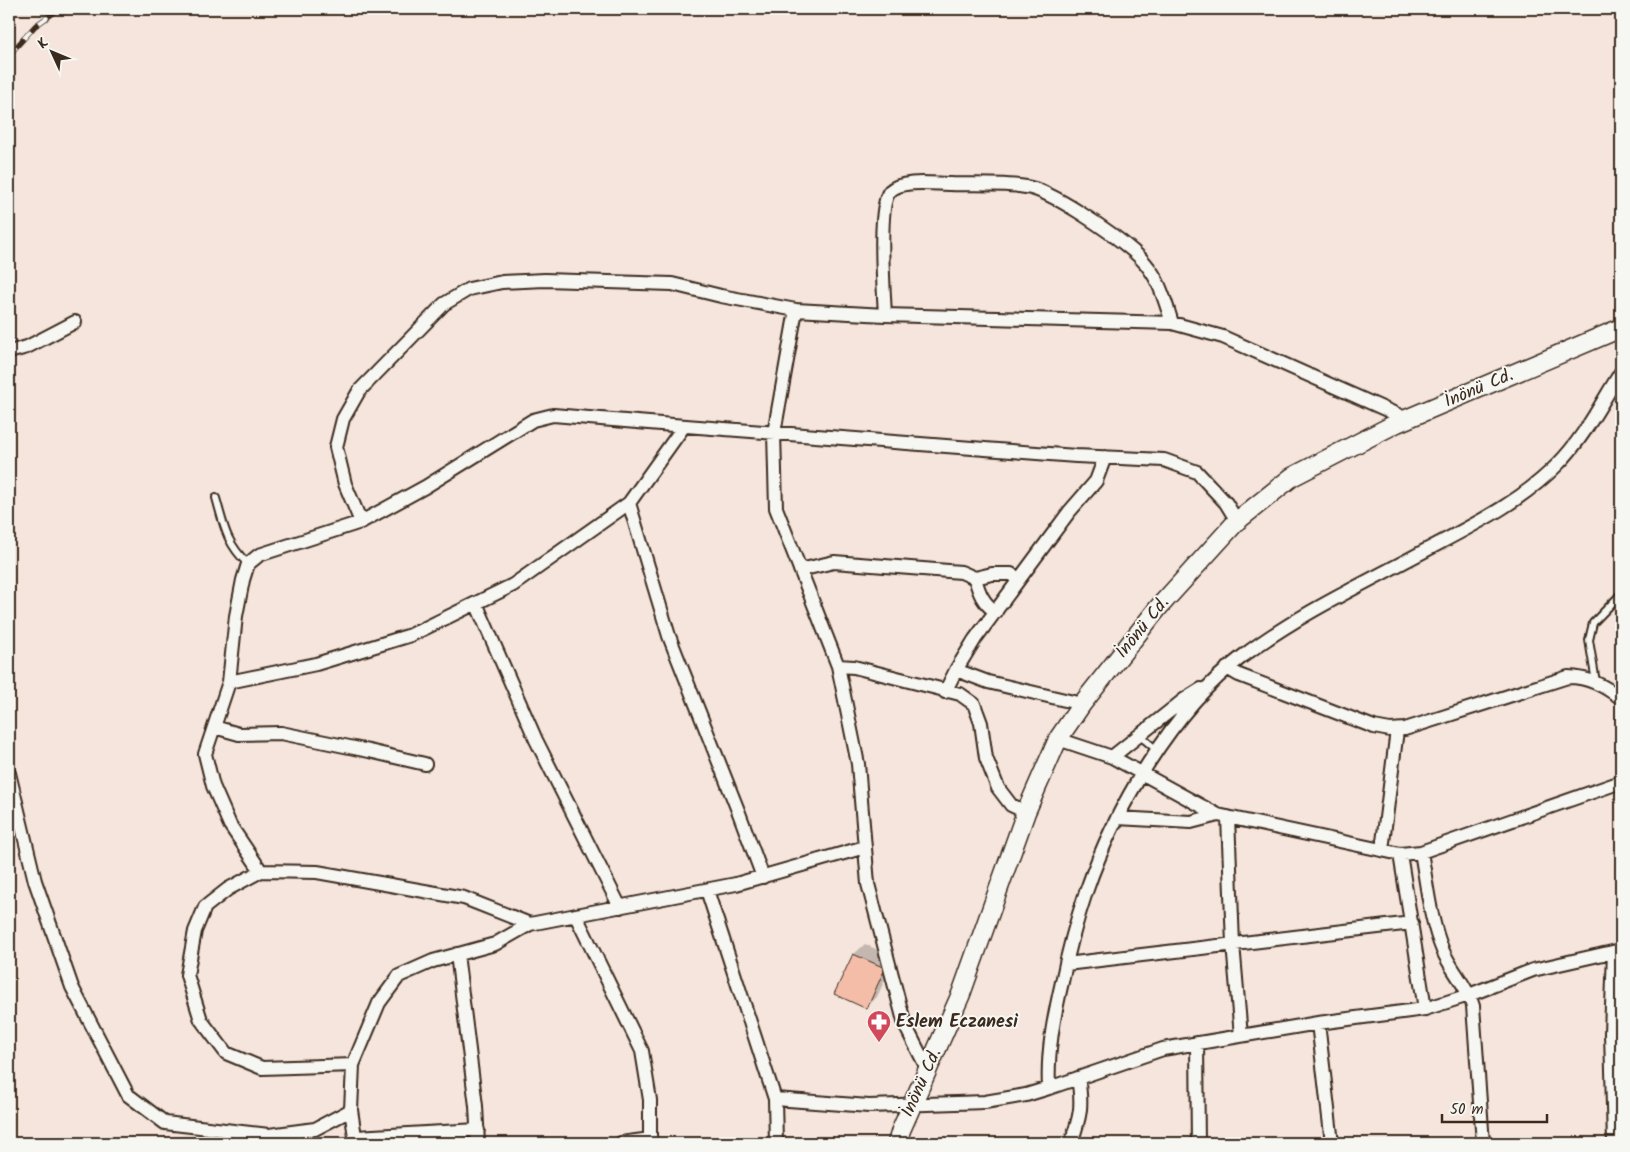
<svg xmlns="http://www.w3.org/2000/svg" width="1630" height="1152" viewBox="0 0 1630 1152" font-family="Kalam,sans-serif">
<style>
.shadow{fill:#0003}
.building{fill:#f4bda8;stroke:#3b2a1e}
.lines{fill:none;stroke-linecap:round;stroke-linejoin:round}
.lane-casing{stroke:#3b2a1e;stroke-width:10}
.street-casing{stroke:#3b2a1e;stroke-width:16}
.secondary-casing{stroke:#3b2a1e;stroke-width:21}
.lane{stroke:#f6f6f2;stroke-width:6}
.street{stroke:#f6f6f2;stroke-width:12}
.secondary{stroke:#f6f6f2;stroke-width:18}
.rail-casing{stroke:#3b2a1e;stroke-width:5.5}
.rail{stroke:#f6f6f2;stroke-width:4;stroke-dasharray:11;stroke-linecap:butt}
.labels{text-anchor:middle;dominant-baseline:central;stroke-width:4;stroke-linejoin:round;paint-order:stroke}
.street-label{font-size:18px;fill:#3b2a1e;stroke:#f6f6f2}
.poi-label{font-size:18px;font-weight:bold;fill:#3b2a1e;stroke:#f6f6f2;text-anchor:start}
</style>
<rect width="100%" height="100%" fill="#f5e5dc"/>
<filter id="ink" filterUnits="userSpaceOnUse"><feTurbulence type="fractalNoise" baseFrequency=".02" numOctaves="2"/><feDisplacementMap in="SourceGraphic" scale="10" xChannelSelector="R" yChannelSelector="G"/><feConvolveMatrix kernelMatrix="1 2 1 2 8 2 1 2 1" color-interpolation-filters="sRGB"/></filter>
<g filter="url(#ink)">
<path class="shadow" d="M865,944L895,958L877,997L866,1008L836,994L854,954Z"/>
<path class="building" d="M853,954L885,968L867,1009L834,994Z"/>
<g class="lines">
<g class="lane-casing">
<path id="lane" d="M216,498C224,526 226,543 248,564
M1596,682L1589,640L1593,623L1621,594
M1139,735L1158,751"/>
</g>
<g class="street-casing">
<path id="street" d="M796,310L774,433L776,508L838,666L858,764L868,884L905,1025L928,1070
M885,315C884,293 877,205 890,191C902,179 935,184 950,184C974,185 1003,183 1026,187C1051,190 1112,233 1133,251C1140,257 1148,266 1153,274C1162,288 1167,307 1172,323
M9,352L27,347L75,322
M629,503L669,636L739,813L763,877
M361,522L345,484L336,447L343,419L359,391L444,304L469,289L502,282L545,280L672,284L721,296L796,310L885,315L1172,323L1223,337L1407,419
M800,570L834,562L961,572L975,578L992,574H1011L1019,579
M975,578C979,593 983,603 996,612
M476,603L536,740L620,907
M838,666L854,667L960,694L974,704L981,723L986,758L998,788L1011,805L1026,812
M1227,668L1239,675L1374,727L1390,730L1405,729L1568,677C1589,677 1604,686 1621,698
M956,670L988,682L1082,704
M229,682L316,664L411,635L513,585L629,503L684,426
M945,692L956,670L975,639L1069,512L1096,481L1105,457
M214,727L239,734L281,733L369,751L425,764
M1058,739L1112,757L1218,815L1400,854L1421,852L1621,782
M1112,757L1185,699L1201,689
M9,773L35,881L72,987L128,1095L165,1123L269,1135L315,1129L351,1110
M1228,817L1233,944L1241,1036
M1117,818L1191,822L1218,815
M1382,850L1397,730
M1421,852C1427,885 1430,920 1443,951C1451,970 1468,987 1473,1006L1483,1143
M1400,854L1425,1009
M261,871L230,825L213,786L205,754L229,682L236,616L243,580L248,564L259,555L361,522L425,487L533,420L553,415L673,425L1076,456L1164,460L1197,472L1226,503L1237,521
M707,890L775,1099L776,1143
M576,916L642,1051L650,1100V1143
M457,954L476,1106L478,1143
M1066,964L1412,923
M1318,1023L1332,1143
M1197,1043L1198,1143
M353,1065L262,1068L226,1053L201,1020L187,975L195,931L205,907L228,889L261,871L317,872L464,898L530,924L736,884L865,847
M1049,1088C1047,1051 1054,1017 1062,982C1068,952 1076,922 1086,892C1114,810 1172,709 1243,656C1296,616 1357,587 1415,556C1465,529 1518,505 1558,464C1584,438 1601,403 1621,372
M775,1099L869,1106L985,1102L1026,1095L1049,1088L1163,1049L1318,1023L1425,1009L1469,995L1533,970L1621,950
M356,1137L478,1130
M356,1143L351,1110L353,1065L379,1003L399,976L433,961L495,944L530,924
M621,1143L651,1139
M1071,1143C1080,1117 1083,1107 1078,1078
M1614,1143L1611,1033L1614,952"/>
</g>
<g class="secondary-casing">
<path id="secondary" d="M897,1143L901,1130L961,994L1026,812L1058,739L1082,704L1158,608L1237,521L1292,477L1397,423L1621,328"/>
</g>
<use href="#lane" class="lane"/>
<use href="#street" class="street"/>
<use href="#secondary" class="secondary"/>
<g class="rail-casing">
<path id="rail" d="M9,55L35,26L59,9"/>
</g>
<use href="#rail" class="rail"/>
</g>
</g>
<defs>
<g id="pharmacy-pin" transform="scale(1.25)"><path d="M0 17L-7.5 6A9.5 9.5 0 1 1 7.5 6Z" fill="#d1495b" stroke="#f6f6f2"/><path d="M-2-6h4v4h4v4h-4v4h-4v-4h-4v-4h4Z" fill="#fff"/></g>
</defs>
<g fill-rule="evenodd">
<use href="#pharmacy-pin" x="879" y="1022"/>
</g>
<g class="labels">
<g class="street-label">
<text transform="translate(1479 389) rotate(-23)">İnönü Cd.</text>
<text transform="translate(1143 628) rotate(-51)">İnönü Cd.</text>
<text transform="translate(922 1083) rotate(-66)">İnönü Cd.</text>
</g>
<g class="poi-label">
<text x="896" y="1022">Eslem Eczanesi</text>
</g>
</g>
<rect width="1630" height="1152" fill="none" stroke="#f6f6f2" stroke-width="30"/>
<rect x="15" y="15" width="1600" height="1122" fill="none" stroke="#3b2a1e" stroke-width="2" filter="url(#ink)"/>
<g transform="translate(52 52) rotate(314)" stroke="#f6f6f2" stroke-width="4" paint-order="stroke">
<path d="M0-4L9 19L0 12L-9 19Z" fill="#3b2a1e"/>
<text y="-8" font-size="14" font-weight="bold" text-anchor="middle" fill="#3b2a1e">K</text>
</g>
<path d="M1442 1114v8h105v-8" fill="none" stroke="#3b2a1e" stroke-width="2.5"/>
<text x="1450" y="1114" font-size="15" fill="#3b2a1e" stroke="#f6f6f2" stroke-width="4" paint-order="stroke">50 m</text>
</svg>
